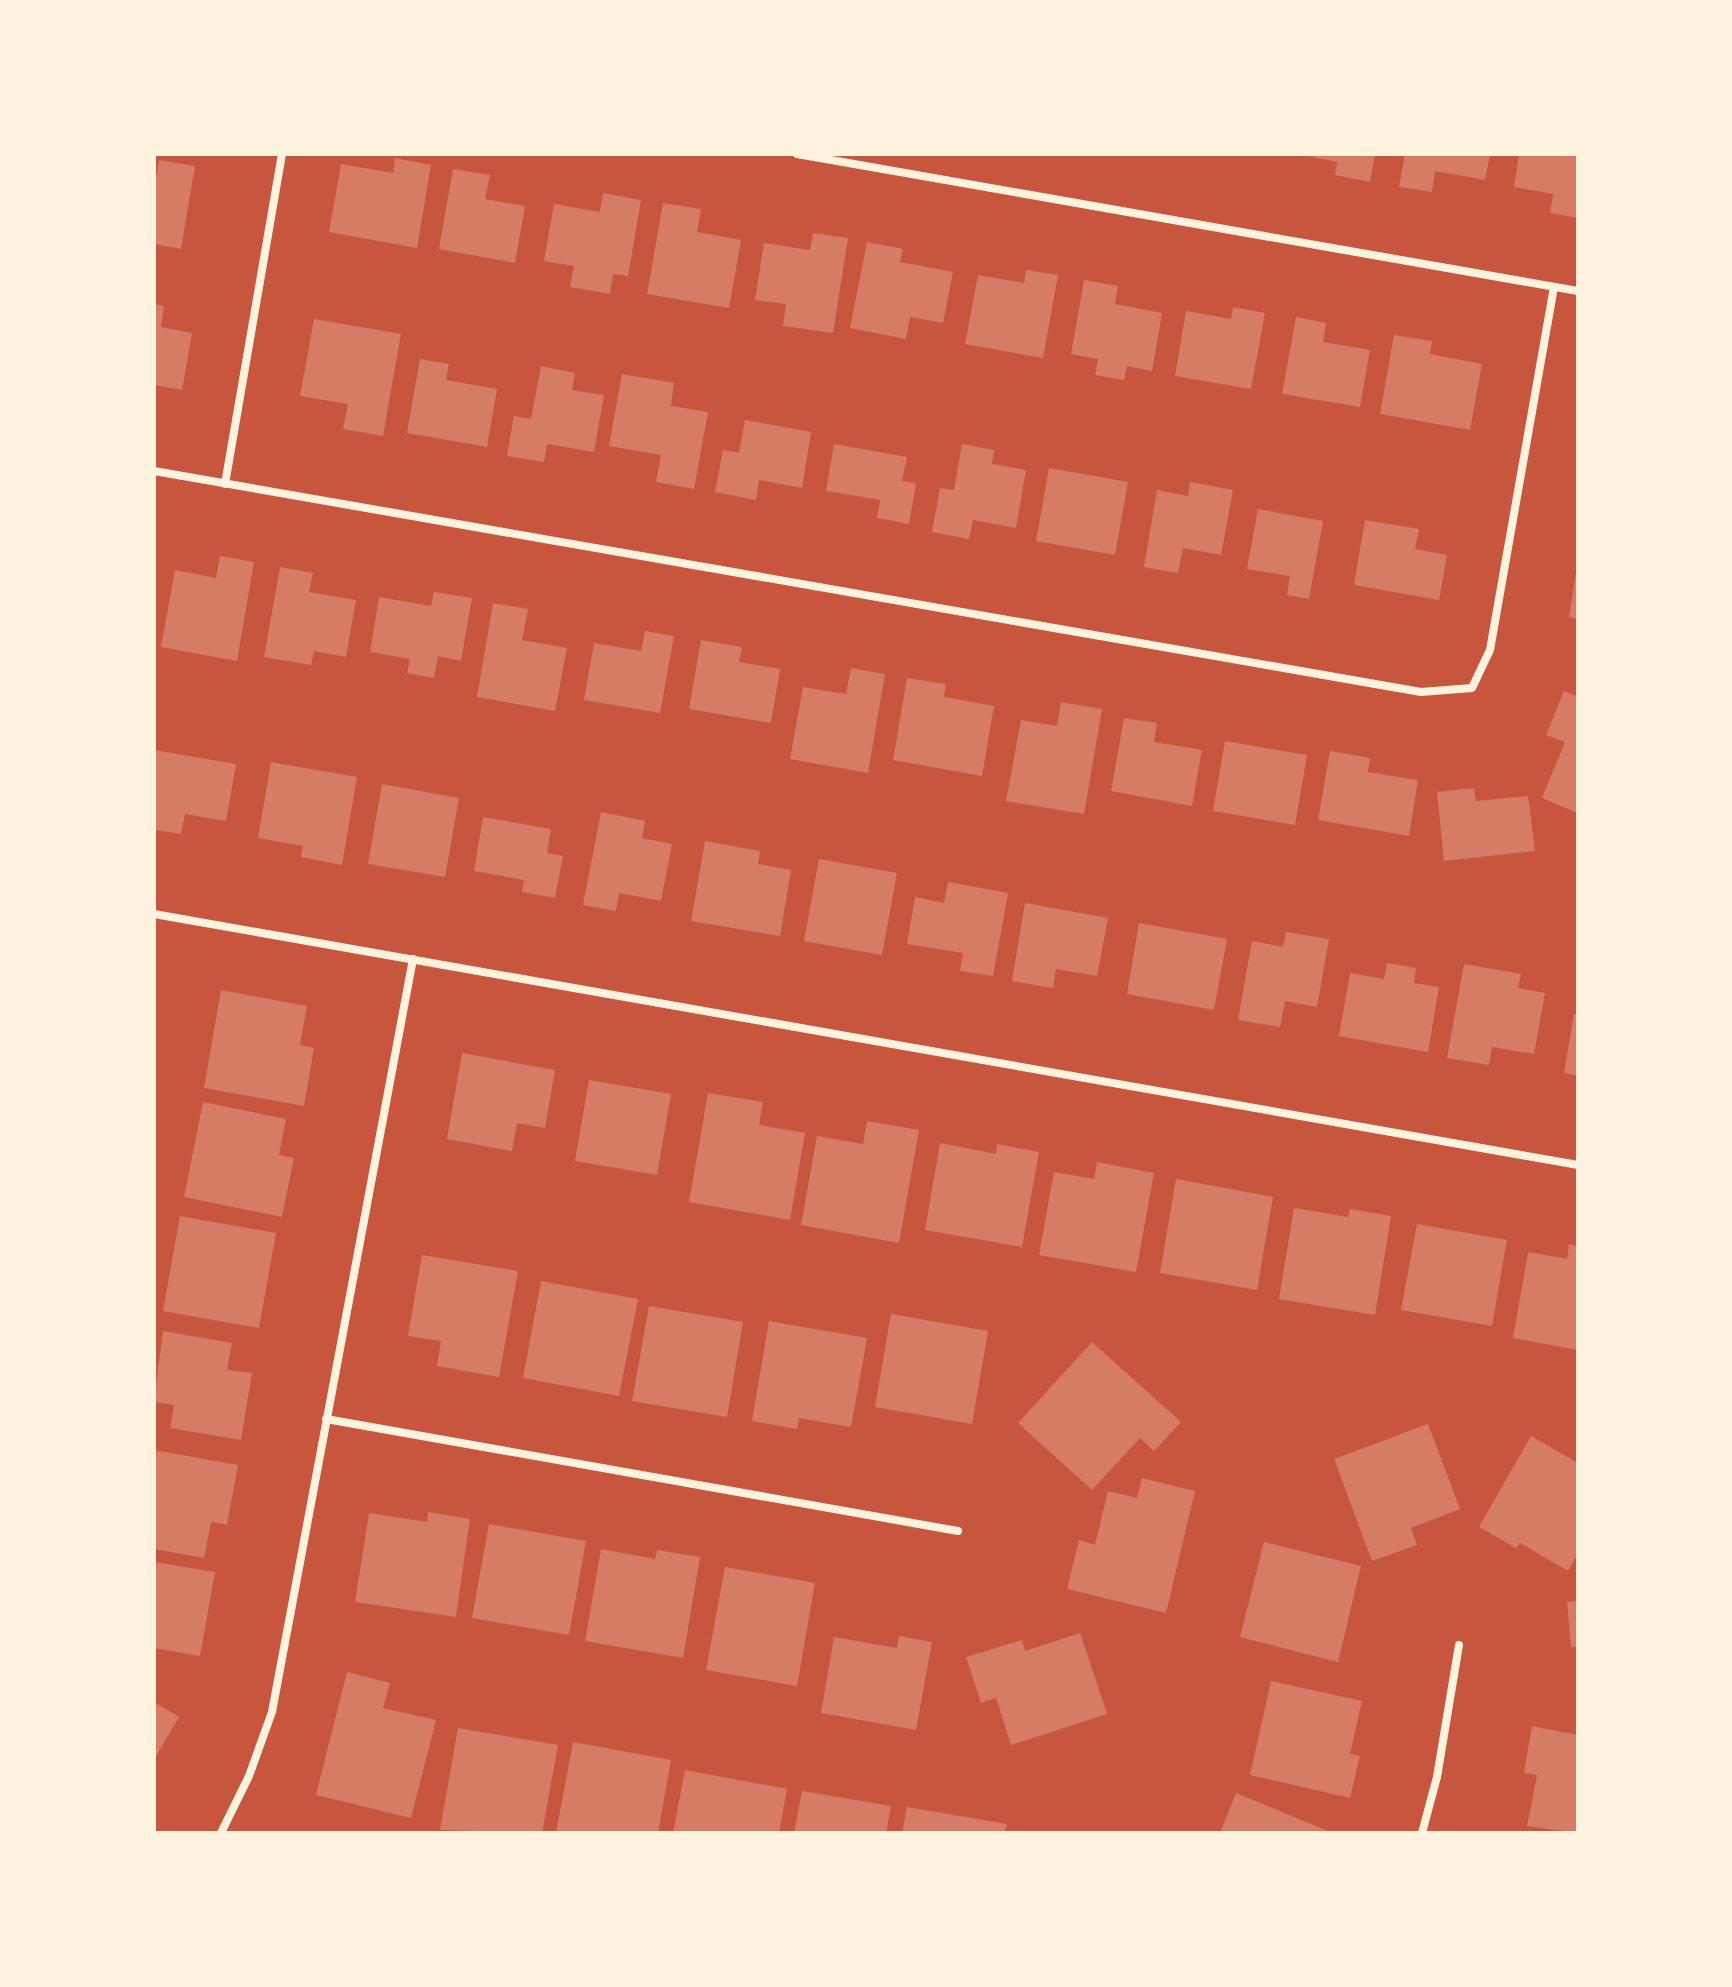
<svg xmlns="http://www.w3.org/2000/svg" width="1732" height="1987" viewBox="0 0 1732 1987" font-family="'Noto Sans',sans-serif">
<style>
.building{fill:#d67c66}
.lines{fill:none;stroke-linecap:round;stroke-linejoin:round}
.minor{stroke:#fff3e0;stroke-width:8}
</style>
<rect width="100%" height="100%" fill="#c8553d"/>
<path class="building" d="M1299,154H1375L1370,182L1335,175L1337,162Z
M1405,154H1490L1485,180L1435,171L1432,192L1399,187Z
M1519,154H1578V218L1550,213L1553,194L1514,187Z
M395,158L431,165L417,248L329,232L341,164L393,173Z
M159,160L195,166L181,249L154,244V174H157Z
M453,169L490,175L485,199L525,206L515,263L439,249Z
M603,193L641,200L628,276L613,274L610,294L570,287L574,266L544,261L554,204L600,212Z
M663,203L701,209L697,232L741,240L729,308L647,294Z
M813,233L848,238L833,333L783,326L786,304L755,300L764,243L810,250Z
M867,242L903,249L900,262L953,272L943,323L910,317L906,339L850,328Z
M1026,270L1058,275L1043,358L965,344L978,275L1024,283Z
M1084,280L1118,286L1115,304L1162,313L1152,371L1127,366L1124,380L1095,375L1098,359L1071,354Z
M154,304L164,306L161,327L192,333L182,390L154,385Z
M1233,307L1265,313L1251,389L1175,376L1186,311L1231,319Z
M1296,317L1326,323L1323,342L1370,350L1360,407L1282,394Z
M314,319L401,334L383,436L343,429L348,404L300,396Z
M1394,335L1432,341L1430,354L1482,364L1470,430L1380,414Z
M420,359L449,364L446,380L497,389L487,447L407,433Z
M541,366L575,373L572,390L604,395L594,452L547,444L544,462L507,456L514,416L531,419Z
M622,374L674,383L671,406L708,412L694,489L656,482L661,455L609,446Z
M745,420L811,432L802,488L759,480L756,500L715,492L723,450L739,453Z
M834,444L907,457L902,481L916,483L909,524L877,518L880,500L826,491Z
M962,444L994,450L992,464L1026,470L1016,528L973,520L969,539L932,532L940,488L954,490Z
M1049,468L1128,482L1115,555L1036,541Z
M1190,482L1233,490L1221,555L1183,548L1178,573L1144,567L1157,490L1188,496Z
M1258,509L1323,521L1309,599L1287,595L1290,576L1247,569Z
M1365,520L1419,529L1415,549L1447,555L1439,600L1354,585Z
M220,556L254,562L237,661L161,647L175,570L216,578Z
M280,567L313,573L309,592L356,600L346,657L314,651L311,665L264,657Z
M1576,573H1578V619L1569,617Z
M434,592L472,598L461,661L438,656L434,678L407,673L410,659L370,652L379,597L431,606Z
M493,603L528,609L522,640L567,648L555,711L477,697Z
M645,631L674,636L660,713L584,700L594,643L641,651Z
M701,640L742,647L739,662L780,669L771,723L689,709Z
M851,668L885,674L868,773L790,759L803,687L846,694Z
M907,678L946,684L944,697L994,706L982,776L893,760Z
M1564,691L1578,697V813L1542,798L1565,742L1546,735Z
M1061,702L1102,709L1084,814L1006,801L1021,720L1057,726Z
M1124,718L1157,723L1154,742L1202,750L1192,806L1111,791Z
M1225,741L1307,755L1295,825L1213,811Z
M154,750L236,764L226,821L185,814L181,834L154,830Z
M1330,751L1370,758L1368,772L1418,780L1409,836L1318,820Z
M271,762L357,777L342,865L301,857L303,846L258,838Z
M382,784L459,798L445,877L368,864Z
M1474,788L1476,801L1528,796L1535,851L1444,861L1437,792Z
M601,812L645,821L642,838L672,844L661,901L619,893L616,911L583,905Z
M483,817L551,829L547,853L563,856L555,898L522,892L524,880L474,871Z
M705,841L760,851L758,864L791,870L780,936L691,921Z
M819,859L897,873L882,955L804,941Z
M948,882L1008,893L993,976L960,971L963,953L907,944L915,897L944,903Z
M1025,903L1108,918L1097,976L1056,969L1053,988L1012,981Z
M1139,923L1227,939L1214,1010L1127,994Z
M1286,932L1329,939L1317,1007L1285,1001L1280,1027L1238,1020L1252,941L1283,947Z
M1387,963L1416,968L1414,983L1439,987L1428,1052L1339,1036L1350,973L1384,979Z
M1464,964L1521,974L1518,988L1545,993L1534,1054L1492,1047L1489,1065L1447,1058Z
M221,990L307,1006L300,1045L314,1048L304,1106L204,1088Z
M1574,1014H1578V1076L1564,1073Z
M462,1053L555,1070L545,1128L517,1123L512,1151L447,1139Z
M589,1080L671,1094L657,1175L575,1161Z
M708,1093L763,1102L759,1125L805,1133L790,1220L689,1202Z
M203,1102L286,1119L279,1155L294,1158L282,1217L184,1197Z
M867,1121L919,1130L899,1243L801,1225L817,1136L863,1144Z
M940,1143L996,1154L997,1144L1039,1152L1022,1247L925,1230Z
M1097,1162L1154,1173L1136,1272L1039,1255L1054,1172L1094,1179Z
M1176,1179L1273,1197L1257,1290L1160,1273Z
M1294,1208L1348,1217L1350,1209L1391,1216L1375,1315L1279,1299Z
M180,1216L276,1233L259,1328L163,1311Z
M1417,1224L1507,1240L1492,1326L1401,1310Z
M1569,1244L1578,1246V1350L1513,1338L1528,1252L1567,1259Z
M422,1255L518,1271L499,1377L437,1366L441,1341L408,1336Z
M541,1281L638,1299L619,1396L523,1378Z
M649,1306L743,1322L727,1417L632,1401Z
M891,1314L988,1331L972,1424L875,1407Z
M769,1321L867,1338L851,1427L799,1418L797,1429L752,1421Z
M163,1331L232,1343L227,1370L252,1373L241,1440L170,1428L174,1405L154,1402Z
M1092,1342L1181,1422L1154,1451L1140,1438L1092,1490L1018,1423Z
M1428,1424L1460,1509L1411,1528L1417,1545L1372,1561L1334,1459Z
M1531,1436L1578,1463V1553L1568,1571L1520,1543L1516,1548L1479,1527Z
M154,1450L238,1465L227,1525L211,1522L204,1558L154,1549Z
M1142,1478L1195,1491L1166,1613L1067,1589L1079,1540L1095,1545L1108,1491L1137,1498Z
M428,1512L470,1519L456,1617L355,1602L369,1513L427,1522Z
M489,1524L586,1541L569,1635L472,1618Z
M1264,1542L1361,1566L1338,1662L1240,1637Z
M601,1549L655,1559L657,1550L700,1557L683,1658L585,1641Z
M154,1562L215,1572L200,1656L154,1648Z
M725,1567L815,1583L797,1686L706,1670Z
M1578,1601V1647H1571L1567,1602Z
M1080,1633L1107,1714L1011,1745L996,1698L981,1703L966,1657L1022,1640L1025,1651Z
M899,1636L932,1642L916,1730L821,1713L834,1637L897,1648Z
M347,1672L390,1683L383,1708L436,1720L411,1818L316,1795Z
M1271,1681L1362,1701L1350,1754L1360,1756L1350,1798L1250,1775Z
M154,1702L179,1717L154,1760Z
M1532,1726L1578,1735V1833L1527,1826L1537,1775L1524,1773Z
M458,1728L558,1745L542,1833L440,1830Z
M573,1742L671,1760L658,1833H556Z
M685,1770L787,1789L779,1833H673Z
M802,1791L891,1806L886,1833H794Z
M1236,1793L1333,1833H1220Z
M907,1807L1007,1824L1005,1833H902Z"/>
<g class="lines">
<path class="minor" d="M797,154L1578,291
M154,471L1421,692L1472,688L1490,650L1554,287
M225,484L282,154
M154,914L1578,1165
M326,1419L958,1531
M221,1833L249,1776L272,1712L413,959
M1422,1833L1437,1777L1459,1645"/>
</g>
<rect width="1732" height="1987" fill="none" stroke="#fff3e0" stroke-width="312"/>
</svg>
